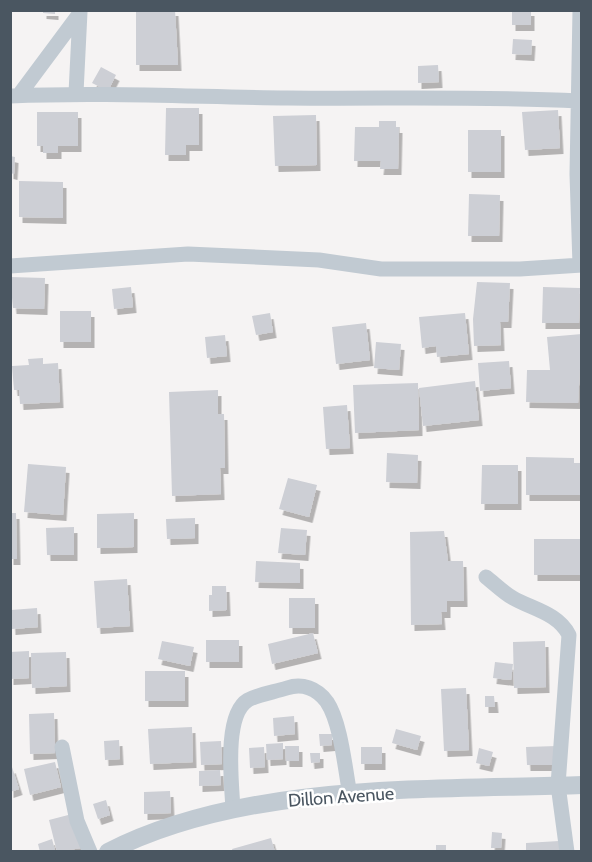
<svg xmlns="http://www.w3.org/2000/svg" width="592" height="862" viewBox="0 0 592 862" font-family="Cabin,sans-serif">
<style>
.building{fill:#cdcfd5;filter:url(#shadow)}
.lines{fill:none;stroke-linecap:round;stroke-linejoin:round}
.minor{stroke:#c1cad2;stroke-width:15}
.tertiary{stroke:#c1cad2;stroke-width:18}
.labels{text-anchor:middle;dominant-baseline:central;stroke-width:5;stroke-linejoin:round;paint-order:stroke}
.street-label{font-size:18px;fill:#4a5661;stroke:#fff}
</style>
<defs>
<filter id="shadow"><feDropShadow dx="3.5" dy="6" stdDeviation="0" flood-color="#0004"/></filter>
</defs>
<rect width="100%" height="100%" fill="#f5f3f3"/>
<path class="building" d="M43,10H55V14L43,13Z
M136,10H175L178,65H136Z
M512,10H531V25H512Z
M513,39L532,40L531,55L512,54Z
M438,65L439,82L418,83V66Z
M101,67L116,75L108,91L92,83Z
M166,108H199V145H186V155H165Z
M558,110L560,148L525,150L522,112Z
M37,112H78V146H58V153H43V146H37Z
M316,115L317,165L275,166L273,116Z
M379,121H396V127H399L398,169H380L381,161H354L355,127H379Z
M468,130H501V172H468Z
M10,156L15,157L14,174L10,173Z
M19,181L63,182V218L19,217Z
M469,194L500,195L499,236H468Z
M10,277L45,278L44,309L13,308Z
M477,282L510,283L508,322H500L501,345L474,346L473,319Z
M131,287L133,307L114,309L112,289Z
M543,287L580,288L579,323H542Z
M60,311H91V342H60Z
M270,313L273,332L256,335L252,316Z
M465,313L469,354L437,357L436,346L422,348L419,317Z
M366,323L370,360L336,364L332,327Z
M582,334L578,403L526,402L527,370H550L547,337Z
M225,335L227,356L207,358L205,337Z
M376,342L401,344L399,370L374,368Z
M43,358V364L58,363L60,402L20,404L19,390H14L12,366L29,365L28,359Z
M509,361L511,388L480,391L478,363Z
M475,381L479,420L423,426L419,388Z
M418,383L419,430L355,433L353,385Z
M218,390V414H224L225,468H220L221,494L172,496L169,392Z
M347,405L350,448L326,449L323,407Z
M387,453L418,455L417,483L386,482Z
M526,457L574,458V463H582V495H526Z
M28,464L66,467L63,515L24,512Z
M482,465H518V504H481Z
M288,478L317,485L309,517L279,509Z
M10,513H16L17,559H10Z
M134,513V547L97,548V514Z
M195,518V538L167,539L166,519Z
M74,527V555H47L46,528Z
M281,528L307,530L305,555L278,553Z
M444,531L448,561H463L464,601H447V612H441L442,624L411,625L410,532Z
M534,539H582V575H534Z
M256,561L300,563V583L255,582Z
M127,579L130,626L97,628L94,581Z
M212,586H226L227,610L209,611V595H212Z
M289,598H315V628H289Z
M37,608L38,627L12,629L11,610Z
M313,633L318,653L272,664L268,644Z
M206,640H239V662H206Z
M162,641L194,647L190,666L158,659Z
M545,641L546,687L514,688L513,642Z
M29,651V678L10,679V652Z
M66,652L67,686L32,688L31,653Z
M495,662L513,664L511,680L493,678Z
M145,671H185V701H145Z
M466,688L469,750L444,751L441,689Z
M485,696H494L495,707H485Z
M54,713L55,753L30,754L29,714Z
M294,716L295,734L274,736L273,718Z
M192,727L193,762L150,764L148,729Z
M396,729L421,736L417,750L392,743Z
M319,734H332V745L320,746Z
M119,740L120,759L105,760L104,741Z
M221,741L222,764L201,765L200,742Z
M283,743V759L267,760L266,744Z
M285,746H299V761H286Z
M557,746V765H527L526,747Z
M264,747L265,767L250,768L249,748Z
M361,747H382V764H361Z
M479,748L493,752L489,766L476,763Z
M310,753H320V762L311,763Z
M55,762L61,787L30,795L24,769Z
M12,767L19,789L10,792V768Z
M220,770L221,785L199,786V771Z
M170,791L171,813L144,814V792Z
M106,800L110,815L98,819L93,804Z
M72,814L81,848L57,852L49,820Z
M492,832L502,833L501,848H491Z
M271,838L275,852H233L232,849Z
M52,839L55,850L40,852L38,844Z
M559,841L560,852H526V843Z
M436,845H446V852H436Z"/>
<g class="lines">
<path class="minor" d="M76,93L80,12
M19,95L80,13
M10,96C103,92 195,97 288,98C385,99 482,96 579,101
M580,265L577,174L580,10
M10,266L188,254L319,260L381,269H520L582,265
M486,577C495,584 504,593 513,598C532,609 558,613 569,635L558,785L567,852
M62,747L77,821L90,852
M233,810C232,785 223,715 248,700C259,694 275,692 287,688C302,683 317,688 327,702C341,723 345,769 350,795"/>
<path class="tertiary" d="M108,852C244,782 430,790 582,785"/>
</g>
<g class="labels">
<g class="street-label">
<text transform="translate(341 797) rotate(-4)">Dillon Avenue</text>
</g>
</g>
<rect width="592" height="862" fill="none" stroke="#4a5661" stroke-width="24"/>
</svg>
